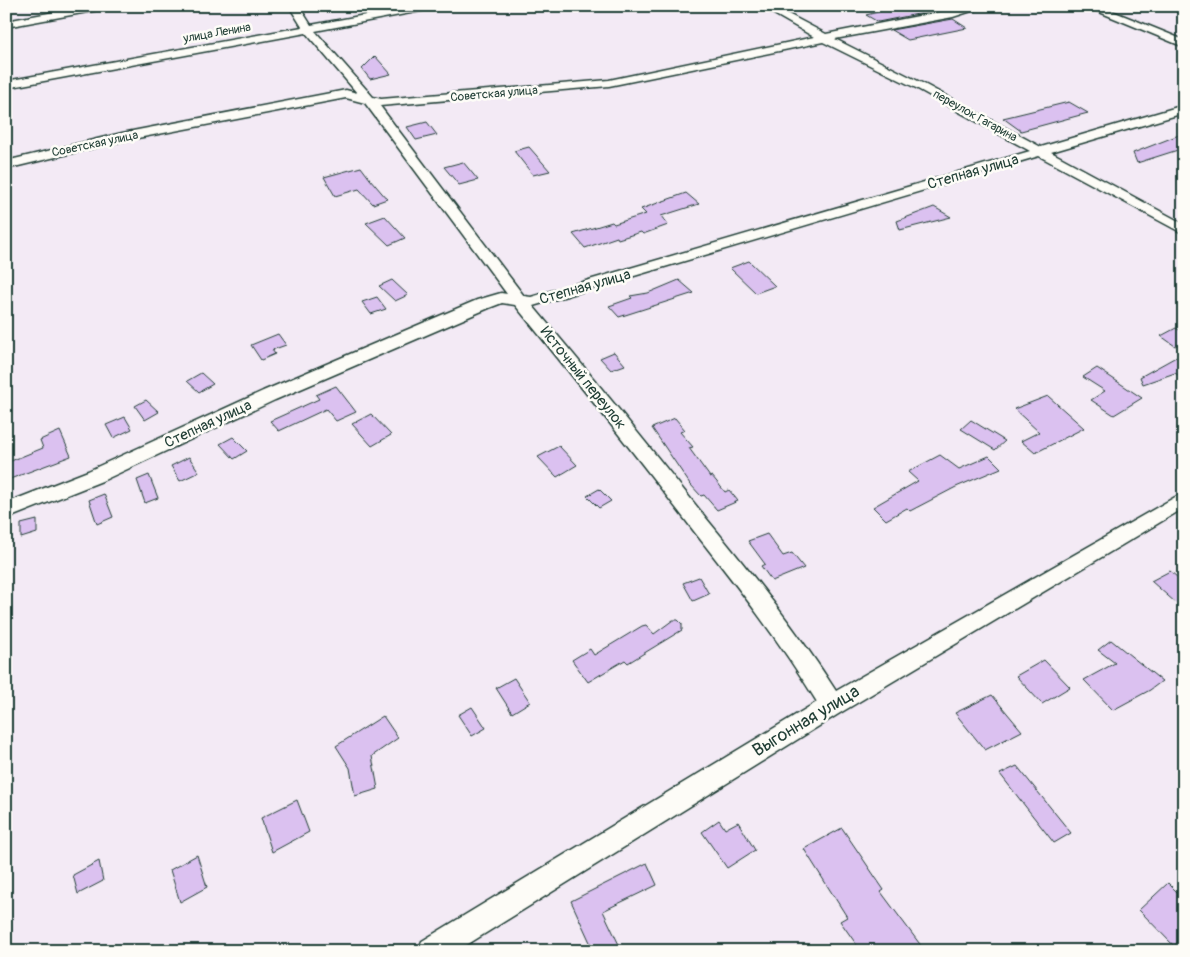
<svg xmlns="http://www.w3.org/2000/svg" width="1190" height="957" viewBox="0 0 1190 957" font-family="Pangolin,sans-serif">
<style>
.building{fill:#dbc1f0;stroke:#1f3d34}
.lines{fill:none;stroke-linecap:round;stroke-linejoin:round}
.minor-casing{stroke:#1f3d34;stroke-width:3}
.minor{fill:#fdfcf7;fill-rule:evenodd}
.labels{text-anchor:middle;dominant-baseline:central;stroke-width:5;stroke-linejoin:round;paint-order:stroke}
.far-street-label{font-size:12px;fill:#1f3d34;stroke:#fdfcf7}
.street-label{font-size:15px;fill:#1f3d34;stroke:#fdfcf7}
.near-street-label{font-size:18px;fill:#1f3d34;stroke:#fdfcf7}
</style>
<rect width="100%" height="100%" fill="#f3eaf5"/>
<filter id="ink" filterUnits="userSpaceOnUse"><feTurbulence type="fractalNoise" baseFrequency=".02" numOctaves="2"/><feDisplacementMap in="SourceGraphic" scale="10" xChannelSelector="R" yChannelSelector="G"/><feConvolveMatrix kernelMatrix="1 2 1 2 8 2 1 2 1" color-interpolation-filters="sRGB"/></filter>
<g filter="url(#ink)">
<path class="building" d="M902,6H932L938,10L878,22L866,15Z
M953,19L967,28L908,40L891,30Z
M375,56L391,74L370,79L362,69Z
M1069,102L1088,113L1021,131L1003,118Z
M427,122L437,135L416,140L407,127Z
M1184,133V148L1137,163L1133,153Z
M529,147L550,171L533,175L514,151Z
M463,162L478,180L459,185L444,167Z
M361,167L370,179L387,199L373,204L359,189L335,196L324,177Z
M686,193L699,204L661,216L668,225L643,234L641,232L618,239L617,237L585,248L573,234L612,222L614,224L646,214L641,209Z
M934,207L951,217L900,230L897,221Z
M385,216L405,238L389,245L366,223Z
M749,261L775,286L756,293L730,268Z
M392,280L408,295L395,301L379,286Z
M679,280L694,293L619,317L609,306L632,298L630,296L648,293Z
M377,297L386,309L371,314L362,302Z
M1176,328L1184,333V342L1175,346L1161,336Z
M278,334L286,345L272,350L275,354L261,360L251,345Z
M614,352L625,365L611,370L600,358Z
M1176,357L1184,363V379L1175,373L1143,384L1140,377Z
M1097,368L1142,398L1114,415L1091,400L1105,391L1083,377Z
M201,373L213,384L199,392L187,381Z
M336,386L356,412L336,421L326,409L279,431L270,421L319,399L316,395Z
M1048,396L1084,428L1035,453L1021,441L1039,432L1014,409Z
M146,400L159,412L145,420L135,406Z
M371,414L391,435L372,446L352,424Z
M125,417L132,429L113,438L106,425Z
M675,418L685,430L680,432L693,447L689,448L710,477L712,476L725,492L729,490L738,501L717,510L704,495L701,496L690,484L652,428Z
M971,420L1005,441L995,450L961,429Z
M60,431L71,456L10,479L6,463L43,448L40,440Z
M233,437L247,451L234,459L220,444Z
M559,446L577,465L557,477L538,457Z
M940,455L959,469L989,456L1001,468L956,487L910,511L907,508L886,520L873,507L918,481L908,472Z
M189,457L199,472L180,481L171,466Z
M149,475L158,498L145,503L137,480Z
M599,489L611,501L599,508L587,496Z
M104,494L113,517L97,524L89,500Z
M37,520V533L21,538V524Z
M767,534L783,556L792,553L804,568L772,581L761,566L765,564L748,541Z
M1170,571L1184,583V610L1151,581Z
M699,577L709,594L693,601L683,583Z
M673,620H678L682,624V630L628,663L625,660L588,682L572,660L590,649L594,655L642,626L646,625L654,634Z
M1111,640L1162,681L1150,690L1113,710L1084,680L1115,663L1098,650Z
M1044,660L1070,687L1042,704L1016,676Z
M514,678L530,702L512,713L496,688Z
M992,695L1022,731L985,750L955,713Z
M472,707L486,728L472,736L458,715Z
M383,716L398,738L372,756L378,789L355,796L350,768L336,746Z
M1017,766L1071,833L1054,843L1000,774Z
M297,800L309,832L272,852L261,818Z
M719,820L725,829L738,822L755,850L727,868L702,832Z
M842,828L884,890L881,892L925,951H861L840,921L847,917L804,849Z
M197,855L207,887L180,902L170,870Z
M99,861L103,881L78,894L73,875Z
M647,863L657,885L603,911L622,951H594L571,901Z
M1168,883L1184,899V936L1174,946L1139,910Z"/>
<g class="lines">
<g class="minor-casing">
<path id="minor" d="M86,6H109L104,9L6,27V21Z
M289,6H299L311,25L414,6H437L432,9L315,31L373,97L381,99L609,80L814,37L760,6H773L826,34L970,6H987L953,17L835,39L924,84L1041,147L1184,105V113L1051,152L1184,224V234L1039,156L533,306C592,376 649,446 706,518C752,574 797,630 836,691L1184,492V508L840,713L457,951H418L422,941L817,702C780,641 737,586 693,530C635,454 575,379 515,305L502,303L489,308L275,400L102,481L6,519V503L88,471L263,391L477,300L501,293L507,294L365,103L346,98L122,141L6,169V161L122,133L346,90L357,93L306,33L6,88V81L302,27ZM823,42L916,88L1030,151L531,297L524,296L380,106L609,86Z
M1085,6H1100L1184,40V47Z"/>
</g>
<use href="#minor" class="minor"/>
</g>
</g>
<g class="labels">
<g class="far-street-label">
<text transform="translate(217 33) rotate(-10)">улица Ленина</text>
<text transform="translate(494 94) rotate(-5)">Советская улица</text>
<text transform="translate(975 116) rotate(29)">переулок Гагарина</text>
<text transform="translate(95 144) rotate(-12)">Советская улица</text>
</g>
<g class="street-label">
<text transform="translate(973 172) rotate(-16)">Степная улица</text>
<text transform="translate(585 287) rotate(-16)">Степная улица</text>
<text transform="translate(583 378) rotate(51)">Источный переулок</text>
<text transform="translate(208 424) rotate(-25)">Степная улица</text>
</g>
<g class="near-street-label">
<text transform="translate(806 721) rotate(-31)">Выгонная улица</text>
</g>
</g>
<rect width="1190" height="957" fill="none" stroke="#fdfcf7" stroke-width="25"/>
<rect x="12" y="12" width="1165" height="932" fill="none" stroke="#1f3d34" stroke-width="2" filter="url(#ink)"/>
</svg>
